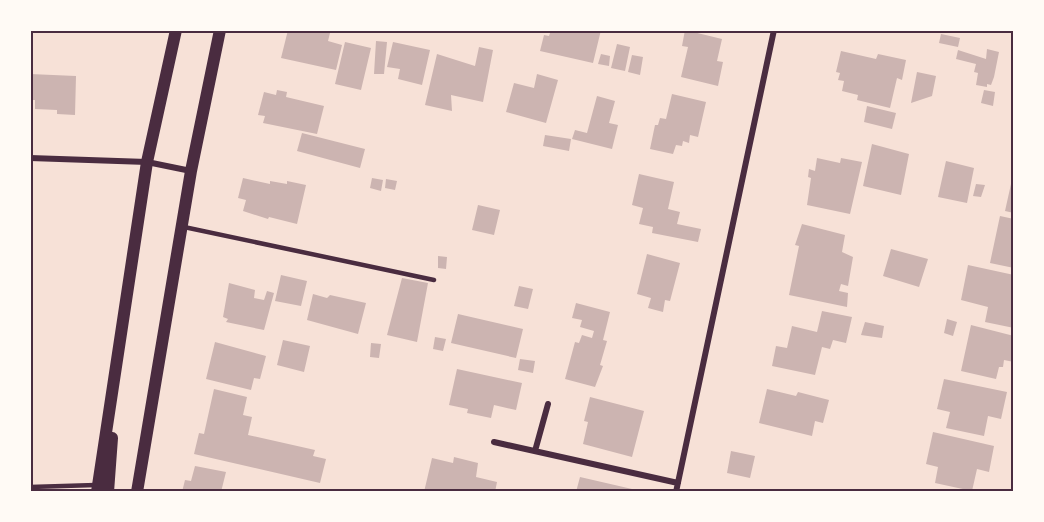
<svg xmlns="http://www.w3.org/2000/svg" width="1044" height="522" viewBox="0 0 1044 522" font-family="'Libre Baskerville',serif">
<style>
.building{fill:#ccb4b1}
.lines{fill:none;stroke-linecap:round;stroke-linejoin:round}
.service{stroke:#4a2c40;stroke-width:4.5}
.minor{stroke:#4a2c40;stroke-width:6}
.secondary{stroke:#4a2c40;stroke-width:12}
.neatline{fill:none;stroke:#4a2c40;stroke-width:2}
</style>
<rect width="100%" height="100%" fill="#f7e1d7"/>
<path class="building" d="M288,30L330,33L328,41L342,45L336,70L281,58Z
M551,30H601L593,63L540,51L544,35L549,36Z
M685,30L722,39L717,61L723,62L718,86L681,77L688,47L682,46Z
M941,34L960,38L958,47L939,43Z
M376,41L387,42L384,74H374Z
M345,42L371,48L361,90L335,84Z
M393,42L430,50L422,85L398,79L400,69L387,67Z
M617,44L630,47L625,71L611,68Z
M479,47L493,50L483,102L451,95L452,111L425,105L437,54L475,66Z
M987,49L999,52L994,77L991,85L987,84V87L976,85L978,73L974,72L976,64L956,59L958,50L986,59Z
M841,51L876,59L878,54L906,60L902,80L897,78L890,108L857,100L858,95L842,91L844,81L838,80L840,73L836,72Z
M601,54L610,56L609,66L598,64Z
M632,55L643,57L640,75L628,72Z
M917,72L936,76L932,96L911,103Z
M30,74L76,76L75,115L57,114V110L35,109V100H30Z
M537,74L558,80L546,123L506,112L514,83L534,88Z
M277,90L287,92L286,97L324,106L317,134L263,123L265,116L258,115L264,92L276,95Z
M984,90L995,92L993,106L981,103Z
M672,94L706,102L698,137L690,135L689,143L683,141L682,146L676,145L673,154L650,149L655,125H658L660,118L666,119Z
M597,96L615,101L609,123L618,125L612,149L572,139L575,130L587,133Z
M867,106L896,113L892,129L864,122Z
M302,133L365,149L360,168L297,151Z
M545,135L571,139L569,151L543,146Z
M872,144L909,154L901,195L863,186Z
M817,158L840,163L841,158L862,162L850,214L807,205L811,178L808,177L809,169L815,171Z
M946,161L974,168L967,203L938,197Z
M639,174L674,182L668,209L680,212L677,224L701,229L698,242L652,233L653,227L639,224L643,208L632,205Z
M1013,175H1014V213L1005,211Z
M243,178L270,184V181L287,184V181L306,185L297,224L269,217L268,219L243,211L246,200L238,198Z
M372,178L383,180L381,191L370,188Z
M386,179L397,181L395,190L385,188Z
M976,184L985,185L981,197L973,196Z
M478,205L500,210L494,235L472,230Z
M1000,216L1014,219V268L990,263Z
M802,224L845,235L842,252L853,257L848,286L841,284L839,291L848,293L847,307L789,295L799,246L795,245Z
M891,249L928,259L919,287L883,276Z
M647,254L680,263L670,301L665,300L663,312L648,308L651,298L637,294Z
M438,256L447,257L446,269L438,268Z
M968,265L1014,275V328L985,322L988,307L961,300Z
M281,275L307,281L301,306L275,301Z
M402,278L428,283L417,342L387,335Z
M229,283L255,290L254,298L264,300L267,291L274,293L264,330L226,322L228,319L223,317Z
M519,286L533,289L528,309L514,306Z
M313,294L327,298L330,295L366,303L358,334L307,320Z
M576,303L610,312L603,340L607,341L600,365L603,366L595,387L565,379L575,342L579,343L582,335L592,338L594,331L580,327L582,320L572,318Z
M822,311L852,317L846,343L833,340L830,349L822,347L815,375L772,366L776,346L787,348L792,326L817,332Z
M458,314L523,329L516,358L451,343Z
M947,319L957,322L953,336L944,333Z
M865,322L884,326L882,338L861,335Z
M971,325L1014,336V362L1004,360L1003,367H999L996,379L961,371Z
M435,337L446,339L443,351L433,349Z
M283,340L310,346L304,372L277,365Z
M215,342L266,356L260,379L254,378L251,390L206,379Z
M371,343L381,344L379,358L370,357Z
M520,359L535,361L533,373L518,370Z
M457,369L522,383L516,410L494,405L491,418L467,413L468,409L449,405Z
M944,379L1007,392L1001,419L988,416L984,436L946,428L950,412L937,409Z
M214,389L247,397L243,415L252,417L248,435L315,450L313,456L326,459L320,483L194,454L199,433L204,434Z
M767,389L796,396L798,392L829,400L823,423L815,421L812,436L759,423Z
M590,397L644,411L632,457L583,444L588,422L584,421Z
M933,432L994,446L989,472L977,469L972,491L935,483L938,467L926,464Z
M731,451L755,456L750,478L727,473Z
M454,457L478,463L476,477L497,482L495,492H424L432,458L453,463Z
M195,466L226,472L221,492H182L185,480L191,481Z
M580,477L632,489L631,492H576Z"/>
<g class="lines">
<path class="service" d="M184,227L434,280
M30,487L96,485"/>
<path class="minor" d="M30,158L147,162L191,171
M494,442L678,483
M535,451L548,404
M676,492L774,30"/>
<path class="secondary" d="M97,492L147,162L176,30
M108,492L112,438
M137,492L191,171L220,30"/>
</g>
<rect width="1044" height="522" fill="none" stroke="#fffaf5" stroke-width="63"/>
<rect x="32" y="32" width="980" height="458" class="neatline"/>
</svg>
